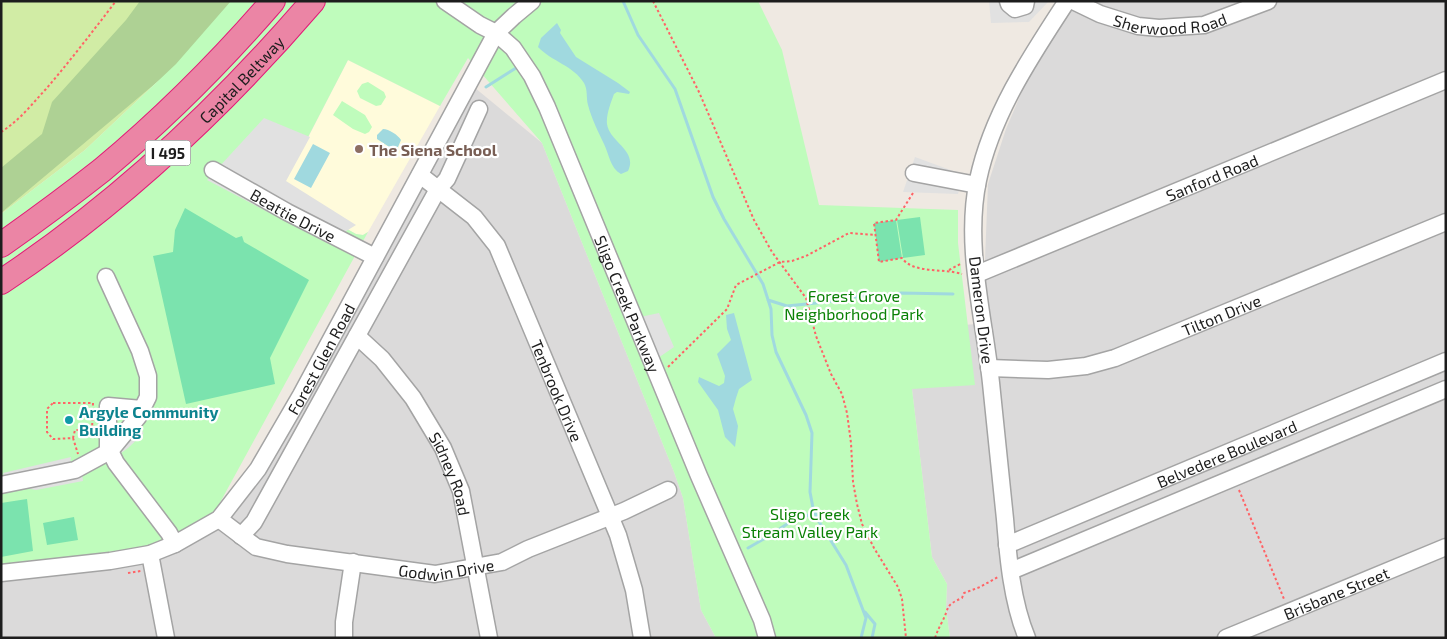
<svg xmlns="http://www.w3.org/2000/svg" width="1447" height="639" viewBox="0 0 1447 639" font-family="'Exo 2',sans-serif">
<style>
.residential{fill:#dbdada}
.education{fill:#fffbdb}
.grass{fill:#d1eca5}
.forest{fill:#aed194}
.park{fill:#bffcbc}
.pitch{fill:#7be3ae}
.parking{fill:#e1e1e1}
.water{fill:#a0d9df}
.lines{fill:none;stroke-linecap:round;stroke-linejoin:round}
.stream{stroke:#a0d9df;stroke-width:3}
.minor-casing{stroke:#a4a4a4;stroke-width:19}
.highway-casing{stroke:#e21a77;stroke-width:26}
.path{stroke:#ff6366;stroke-width:2;stroke-dasharray:2.5 2.5;stroke-linecap:butt}
.minor{stroke:#fff;stroke-width:16}
.highway{stroke:#eb85a5;stroke-width:24}
.education-dot{fill:#8d6e63;stroke:#fff;stroke-width:2}
.culture-dot{fill:#0f9aa8;stroke:#fff;stroke-width:2}
.labels{text-anchor:middle;dominant-baseline:central;stroke-width:4.5;stroke-linejoin:round;paint-order:stroke}
.shield{fill:#fff;stroke:#616161;stroke-width:1}
.shield-label{font-size:15px;font-weight:bold;fill:#1d1d1d}
.street-label{font-size:16px;fill:#1d1d1d;stroke:#fff}
.education-label{font-size:16px;font-weight:bold;fill:#785e54;stroke:#fff;text-anchor:start}
.park-label{font-size:16px;fill:#0a8105;stroke:#fff}
.culture-label{font-size:16px;font-weight:bold;fill:#0d838f;stroke:#fff;text-anchor:start}
</style>
<rect width="100%" height="100%" fill="#efe9e2"/>
<path class="residential" d="M1074,1H1446V638H950L946,609L947,584L932,557L912,389L964,325L988,323L984,285L988,184L1006,129L1028,77Z
M469,83L542,143L674,472L683,498L701,610L716,638H1V573L150,554L243,490Z"/>
<path class="education" d="M348,60L440,106L368,232L363,235L356,234L280,192Z"/>
<path class="grass" d="M1,1H231L176,64L85,150L1,214Z"/>
<path class="forest" d="M140,1H241L219,30L1,213V168L42,134L52,102L126,20Z"/>
<path class="park" d="M231,1H758L782,50L819,205L958,210V243L975,385L912,389L932,557L947,584L946,609L950,638H716L701,610L683,498L674,472L542,143L468,58L440,106L348,60L280,191L356,234L363,235L368,232L199,541L1,565V214L85,150L176,64Z
M368,82L384,92L386,97L381,105L376,106L360,98L357,91L362,84Z
M342,101L365,115L372,127L369,132L365,134L353,129L333,115Z"/>
<path class="pitch" d="M185,208L236,238L242,236L244,242L309,280L270,358L275,384L186,404L153,256L173,252L175,230Z
M920,217L925,255L903,258L897,220Z
M896,220L902,258L879,262L874,223Z
M27,499L33,551L1,557V503Z
M74,517L78,540L47,545L43,523Z"/>
<path class="parking" d="M989,1H1049L1029,22L991,23Z
M264,118L310,137L286,181L356,225L327,243L207,180Z
M915,157L964,175L958,194L903,192Z
M659,313L674,347L658,358L640,317Z
M133,425L144,433L128,448L110,461L82,474L83,481L36,490L8,485L3,473L71,457L70,466L92,457Z"/>
<path class="water" d="M557,23L561,30L560,33L576,57L618,83L630,92L629,94L617,92L614,94C611,102 606,115 607,124C610,143 638,150 628,171L621,174C610,168 609,154 604,144C598,131 592,120 588,105C586,98 588,90 584,83C574,66 551,61 538,47L541,38Z
M383,129C389,129 398,135 401,140L398,147L391,148L377,139V135Z
M313,144L330,153L311,188L294,179Z
M734,313L752,380L739,389L736,398L733,409L738,426L735,447L725,437L718,410L698,382L699,377L719,386L724,383L725,376L717,354L731,340L727,329L726,315Z"/>
<g class="lines">
<path class="stream" d="M623,1L638,35L675,89L713,197L724,219L763,284L771,309L772,335L776,352L806,415L812,433L810,492L813,508L818,520L846,565L866,618L861,638
M486,87L516,68
M768,300L787,306L826,302L866,295L888,297L901,293L953,294
M748,548L769,536L793,520L815,513
M865,612L875,624L872,638"/>
<g class="minor-casing">
<g id="minor">
<path id="s1" d="M445,1L480,25L496,33L513,48L532,76L547,107L699,476L762,620L767,638"/>
<path d="M1008,1L1009,4L1015,9L1025,6L1026,1"/>
<path id="s2" d="M1073,1L1100,14L1138,26L1159,28L1204,25L1268,1"/>
<path id="s3" d="M213,170L287,212L375,257"/>
<path d="M914,173L977,185"/>
<path id="s4" d="M420,175L474,217L497,246L618,535L634,590L642,638"/>
<path id="s5" d="M977,274L1446,80"/>
<path id="s6" d="M357,336L382,359L413,398L443,448L461,491L489,638"/>
<path id="s7" d="M989,368L1048,370L1086,366L1115,358L1446,222"/>
<path d="M142,409L108,406V447L116,463L169,533L175,544"/>
<path d="M1,485L75,470L110,451L138,417L148,397V376L140,351L106,277"/>
<path id="s8" d="M219,519L256,547L287,554L435,574L502,562L528,549L624,511L668,490"/>
<path d="M241,536L254,522L438,189L447,179L479,109"/>
<path id="s9" d="M1007,545L1446,361"/>
<path d="M150,554L166,638"/>
<path d="M1011,571L1446,389"/>
<path id="s10" d="M1,573L110,561L150,554L175,544L219,519L258,469L301,395L496,33L514,16L532,1"/>
<path d="M344,638V622L353,562"/>
<path d="M1027,638C1012,602 1008,557 1005,519C1000,474 996,428 991,383C984,316 964,246 978,180C992,114 1031,56 1067,1"/>
<path id="s11" d="M1226,638L1446,547"/>
</g>
</g>
<g class="highway-casing">
<g id="highway">
<path d="M1,245C35,221 69,196 102,170C162,120 222,60 273,1"/>
<path id="s12" d="M1,282C119,204 221,108 313,1"/>
</g>
</g>
<path class="path" d="M653,1L699,92L754,220L772,252L806,298L816,336L831,374L842,394L847,413L851,443L853,482L857,504L862,524L874,548L898,587L902,599L906,638
M1,132C19,121 32,104 46,89C70,61 93,31 116,1
M913,193L896,220L874,223L879,262L902,258C913,274 944,268 962,274
M949,270L962,263
M668,367L727,309L736,285L780,262L792,261L806,256L849,233L876,235
M53,403H93L92,430H75L73,438L53,439L47,432V409Z
M73,438L78,454
M1239,490L1284,599
M128,573L141,571
M935,638C937,632 939,628 942,622C950,607 944,606 962,598L964,593L980,587L998,577"/>
<use href="#minor" class="minor"/>
<use href="#highway" class="highway"/>
</g>
<circle class="education-dot" cx="359" cy="149" r="5"/>
<circle class="culture-dot" cx="69" cy="420" r="5"/>
<g class="labels">
<rect class="shield" x="145.5" y="140.5" width="45" height="25" rx="4"/>
<g class="shield-label">
<text x="168" y="153">I 495</text>
</g>
<g class="street-label">
<text stroke="none"><textPath href="#s2" startOffset="102">Sherwood Road</textPath></text>
<text stroke="none"><textPath href="#s12" startOffset="315">Capital Beltway</textPath></text>
<text stroke="none"><textPath href="#s5" startOffset="254">Sanford Road</textPath></text>
<text stroke="none"><textPath href="#s3" startOffset="92">Beattie Drive</textPath></text>
<text stroke="none"><textPath href="#s1" startOffset="364">Sligo Creek Parkway</textPath></text>
<text transform="translate(982 310) rotate(83)">Dameron Drive</text>
<text stroke="none"><textPath href="#s7" startOffset="242">Tilton Drive</textPath></text>
<text stroke="none"><textPath href="#s10" startOffset="418">Forest Glen Road</textPath></text>
<text stroke="none"><textPath href="#s4" startOffset="262">Tenbrook Drive</textPath></text>
<text stroke="none"><textPath href="#s9" startOffset="238">Belvedere Boulevard</textPath></text>
<text stroke="none"><textPath href="#s6" startOffset="169">Sidney Road</textPath></text>
<text stroke="none"><textPath href="#s8" startOffset="239">Godwin Drive</textPath></text>
<text stroke="none"><textPath href="#s11" startOffset="119">Brisbane Street</textPath></text>
</g>
<g class="education-label">
<text x="369" y="149">The Siena School</text>
</g>
<g class="park-label">
<text x="854" y="295">Forest Grove<tspan x="854" dy="18">Neighborhood Park</tspan></text>
<text x="810" y="513">Sligo Creek<tspan x="810" dy="18">Stream Valley Park</tspan></text>
</g>
<g class="culture-label">
<text x="79" y="411">Argyle Community<tspan x="79" dy="18">Building</tspan></text>
</g>
</g>
<rect width="1447" height="639" fill="none" stroke="#1d1d1d" stroke-width="5"/>
</svg>
